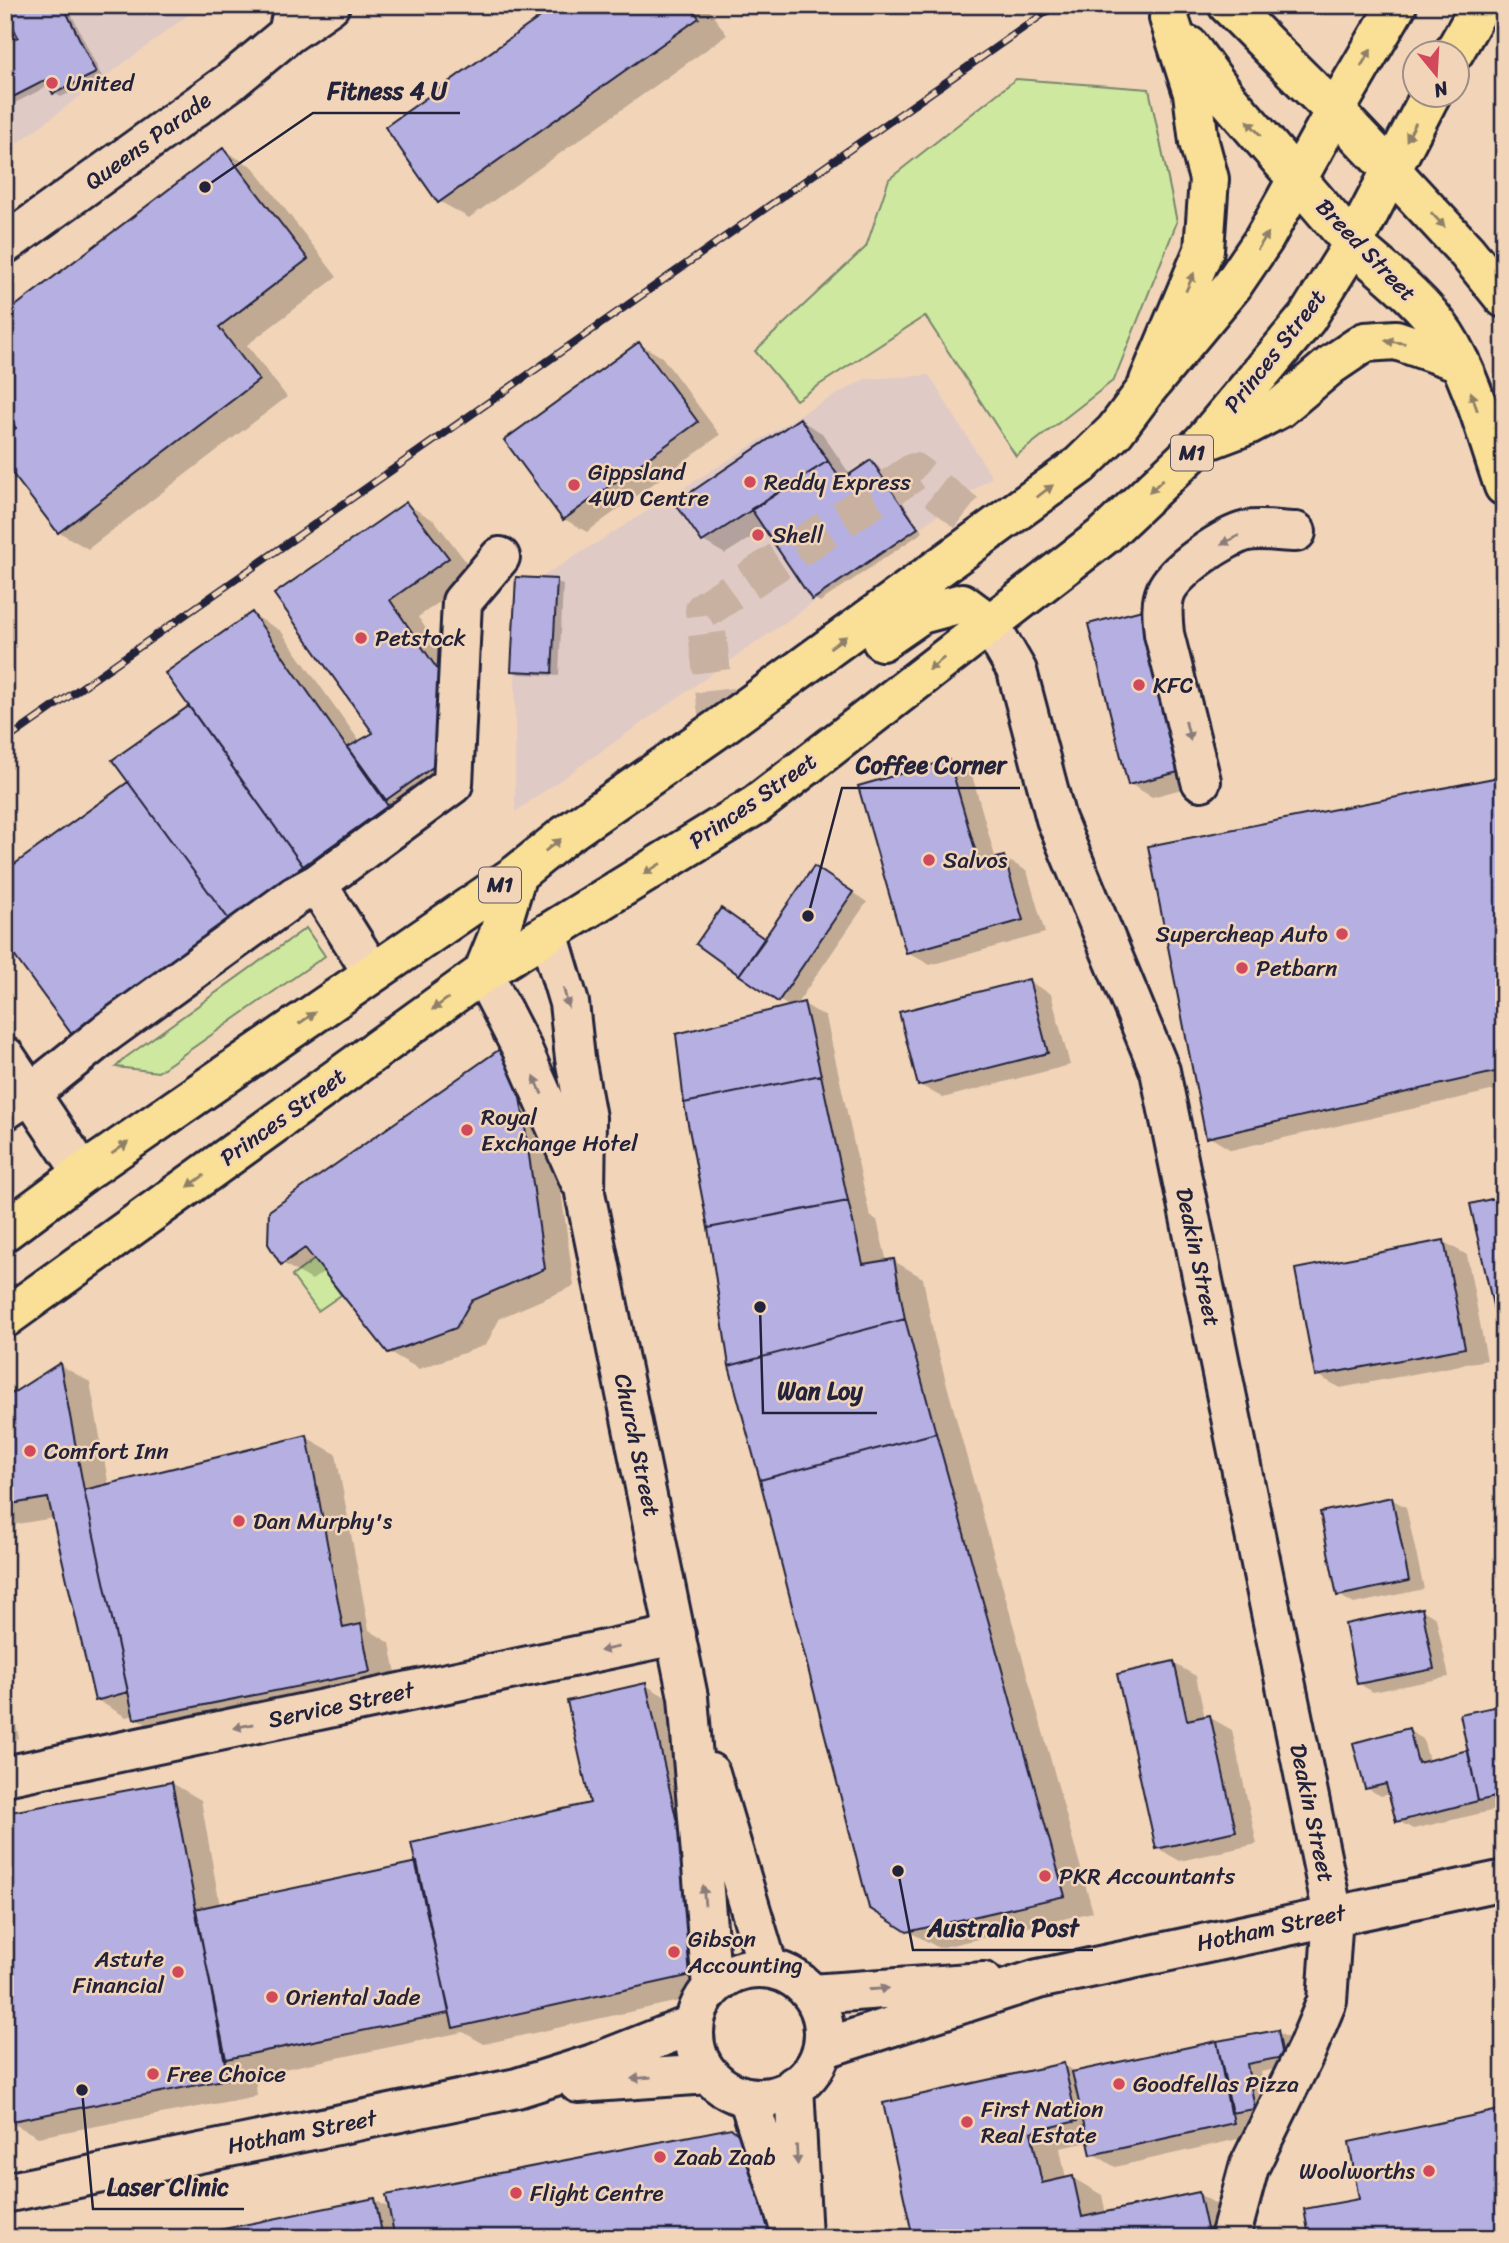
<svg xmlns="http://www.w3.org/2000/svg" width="1509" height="2243" viewBox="0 0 1509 2243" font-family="Sriracha,sans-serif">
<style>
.built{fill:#e0cac5}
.green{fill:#cee99f;stroke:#78866d;stroke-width:2}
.shadow{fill:#0003}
.building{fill:#b5b0e1;stroke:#22223b;stroke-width:2}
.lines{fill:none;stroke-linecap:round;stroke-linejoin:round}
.minor-tunnel{stroke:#c8b1a0;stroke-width:38;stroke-dasharray:38 19;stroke-linecap:butt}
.minor-casing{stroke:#22223b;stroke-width:44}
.major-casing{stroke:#22223b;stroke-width:44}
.highway-casing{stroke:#22223b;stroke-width:44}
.minor{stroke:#f2d5b9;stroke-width:38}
.major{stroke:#fadf96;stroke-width:38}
.highway{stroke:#fadf96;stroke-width:38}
.rail-casing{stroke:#22223b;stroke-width:8}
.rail{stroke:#f2d5b9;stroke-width:5;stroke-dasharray:16;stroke-linecap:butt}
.oneway{fill:#8e8068}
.oneway2{fill:#8a7c7a}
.poi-dot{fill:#d1495b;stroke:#f2d5b9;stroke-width:2.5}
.labels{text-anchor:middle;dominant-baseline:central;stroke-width:5;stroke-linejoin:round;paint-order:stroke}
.shield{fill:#f2d5b9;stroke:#605861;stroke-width:2}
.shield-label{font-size:21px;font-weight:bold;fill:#22223b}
.poi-label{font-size:23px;fill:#22223b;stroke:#f2d5b9;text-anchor:start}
.street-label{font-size:23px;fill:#22223b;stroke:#f2d5b9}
.leader{fill:none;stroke:#22223b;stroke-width:2.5}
.callout-dot{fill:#22223b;stroke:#f2d5b9;stroke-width:2.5}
.callout-label{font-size:24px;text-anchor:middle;font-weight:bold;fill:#22223b;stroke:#f2d5b9;stroke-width:5;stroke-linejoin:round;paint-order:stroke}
</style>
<rect width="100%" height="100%" fill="#f2d5b9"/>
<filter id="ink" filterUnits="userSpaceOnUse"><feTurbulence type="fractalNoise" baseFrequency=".0143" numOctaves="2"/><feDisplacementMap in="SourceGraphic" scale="14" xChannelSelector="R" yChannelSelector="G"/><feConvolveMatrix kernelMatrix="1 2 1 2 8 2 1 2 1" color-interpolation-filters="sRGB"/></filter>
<g filter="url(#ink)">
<path class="built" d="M5,5H189L192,12L5,153Z
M929,375L992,477L515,812V594L806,411L865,379Z"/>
<path class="green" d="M1016,79L1149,89L1177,222L1114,380L1016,456L925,316L796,400L755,351L866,247L889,179Z
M306,928L325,956L158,1072L116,1067L125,1058Z
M315,1259L341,1295L318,1311L292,1276Z"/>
<path class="shadow" d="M5,5H67L102,77L61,97L54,93L50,85L5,108V45L20,37Z
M560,5H706L727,35L469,218L439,201Z
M223,150L253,167L337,277L247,345L287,397L88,549L59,532L18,428Z
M640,344L662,357L720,435L587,532L564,519Z
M800,420L822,433L851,476L871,462L878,466L923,532L820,602L813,598L766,528L725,554L703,541Z
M406,504L435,521L477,576L418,617L471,694L417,816L104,1052L128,784L135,788L252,614L281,631L360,742L376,733L277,594Z
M556,581L563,585L559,676L519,674L512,670Z
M1172,623L1212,781L1152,797L1130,784Z
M949,762L972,775L996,860L1004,858L1027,871L1045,933L930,965L907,952Z
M1504,778V1088L1231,1150L1208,1136Z
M829,877L867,902L796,1005L804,1004L826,1017L870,1216L877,1220L887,1262L894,1261L923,1278L934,1337L965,1451L1093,1912L939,1948L908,1931L790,1007L779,1000L765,940Z
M1028,981L1051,994L1070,1065L943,1098L920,1085Z
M510,1044L554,1138L574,1286L500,1318L486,1345L419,1369L389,1352L325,1271L312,1280L282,1263Z
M5,1051L28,1083L23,1125L5,1138Z
M1444,1242L1467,1255L1487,1360L1340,1388L1317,1375Z
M60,1365L90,1382L109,1486L306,1437L336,1454L369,1630L390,1643L399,1688L165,1735L136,1718L135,1715L126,1717L97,1700L54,1518L5,1526V1401Z
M1391,1499L1406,1507L1424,1589L1354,1604L1339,1595Z
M1421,1609L1436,1618L1449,1677L1373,1692L1358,1683Z
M1173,1663L1196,1676L1205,1718L1209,1717L1232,1730L1257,1844L1180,1861L1157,1848Z
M5,1675L19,1738L5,1742Z
M645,1685L675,1702L738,1988L484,2044L463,2032L255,2075L257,2096L38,2137L14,2124L5,2125V1815L172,1783L201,1800L220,1906L419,1864L592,1804Z
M1504,1707V1808L1413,1829L1398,1821L1390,1794L1381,1796L1366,1788L1408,1730L1423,1739L1429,1761L1470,1752Z
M1277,2032L1292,2040L1297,2065L1261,2072L1270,2117L1256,2135L1115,2167L1092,2153L1089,2142L1060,2148L1066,2179L1073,2178L1102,2195L1106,2214L1199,2194L1228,2211L1234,2238H915L1064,2065L1078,2073Z
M730,2130L761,2148L798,2238H188L375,2200L391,2209Z"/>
<path class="building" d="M5,5H63L96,73L53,94L46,80L5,101V43L18,37L5,11Z
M557,5H690L699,18L438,203L385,127Z
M223,148L308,259L219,327L259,380L58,533L5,464V436L16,428L5,414V314Z
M639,342L698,422L563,520L504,440Z
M800,418L828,461L702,542L675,503Z
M871,460L918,528L812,600L751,509L828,461L841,480Z
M406,502L449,558L390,600L442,676L440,762L386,800L348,747L373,733L274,594Z
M516,577L557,579L552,673L511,671Z
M1150,608L1190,769L1128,785L1088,624Z
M252,612L388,806L303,866L165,673Z
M189,706L303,866L230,921L112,760Z
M949,760L979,863L1004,856L1023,920L906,953L858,786Z
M1504,776V1070L1206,1138L1148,846Z
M128,782L230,921L73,1036L5,943V871Z
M814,866L853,892L778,1002L739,975Z
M721,908L765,939L739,975L696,944Z
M1029,979L1048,1053L918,1086L899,1012Z
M804,1002L821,1075L684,1103L676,1034Z
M510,1042L524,1120L545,1269L471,1301L456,1328L388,1353L305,1248L281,1265L268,1244L269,1211Z
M821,1075L848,1201L708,1228L684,1103Z
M1504,1196V1354L1470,1204Z
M848,1201L863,1264L894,1259L905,1319L729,1366L708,1228Z
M1444,1240L1465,1348L1315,1376L1295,1269Z
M905,1319L936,1433L760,1480L729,1366Z
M60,1363L84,1490L128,1692L95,1701L48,1498L5,1505V1398Z
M936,1433L1065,1896L907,1932L869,1908L760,1480Z
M307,1435L343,1628L361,1624L370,1672L134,1719L84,1490Z
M1392,1497L1409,1581L1337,1596L1320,1512Z
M1422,1608L1434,1669L1357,1684L1345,1624Z
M1174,1661L1187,1720L1210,1715L1236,1831L1156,1849L1117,1674Z
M646,1683L710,1971L453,2028L411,1843L590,1803L567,1701Z
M1504,1705V1795L1478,1801L1460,1714Z
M1409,1728L1418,1763L1468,1750L1478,1801L1396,1822L1386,1784L1365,1789L1353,1743Z
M172,1782L228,2079L7,2122L5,1813Z
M417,1862L449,2013L226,2059L195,1909Z
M1278,2030L1283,2057L1247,2064L1255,2109L1230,2113L1217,2041Z
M1217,2041L1234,2123L1091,2155L1072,2072Z
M1064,2063L1077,2121L1031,2132L1042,2183L1073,2176L1082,2217L1199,2192L1209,2238H913L883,2103Z
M1504,2109V2238H1280L1308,2231L1304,2209L1359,2199L1349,2142Z
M731,2128L756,2150L773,2238H395L386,2195Z
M375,2198L383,2238H180Z"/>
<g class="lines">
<path class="minor-tunnel" d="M719,728L704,610L914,472L991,532"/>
<g class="minor-casing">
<path id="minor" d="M288,34L330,5
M5,244L230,82L288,34L294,5
M989,623L1017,671L1056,819L1160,1071L1333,1915L1327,2001L1306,2051L1249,2167L1230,2238
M1201,781L1164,634C1163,620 1160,605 1166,591C1174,571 1225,536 1247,531C1262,528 1281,532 1296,532
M317,884L372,972
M548,933L569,1003L575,1058L586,1118L585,1193L688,1697L712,1988
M483,973L522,1049L580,1181
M5,1056L83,1173
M5,1110L31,1093L106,1033L295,896L317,884L453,784L462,602L500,557
M710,1773L768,1968
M5,1776L676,1635
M694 2033a65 65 0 1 1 130 0a65 65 0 1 1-130 0Z
M811,1994L984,1982
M822,2049L1038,1979L1504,1880
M578,2083L709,2074
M794,2086L802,2238
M748,2097L787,2219
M5,2193L517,2088L593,2064L694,2024"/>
</g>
<g class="major-casing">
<path id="major" d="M1228,5C1264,40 1298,77 1335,111
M1189,46L1228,99L1298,180
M1391,170L1467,252L1504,298
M1353,244C1385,272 1422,300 1445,335C1471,375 1488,440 1504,486
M1149,381L1204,250L1209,179L1199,142L1193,93L1169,18
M1203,442L1248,425L1280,408L1331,365L1365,342L1396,340L1460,362"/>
</g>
<g class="highway-casing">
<path id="highway" d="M1454,52L1481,5
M1335,111L1391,170
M1298,180L1353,244
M882,641L921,614L962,603L989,623
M483,973L498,936L517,874
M5,1231L83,1173L517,874L564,836L719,728L1080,465L1115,431L1145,391L1232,286L1264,239L1335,111L1397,5
M5,1318L483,973L756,805L1106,534L1203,442L1307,318L1353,244L1431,94"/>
</g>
<use href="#minor" class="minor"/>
<use href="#major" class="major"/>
<use href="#highway" class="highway"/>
<g class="rail-casing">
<path id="rail" d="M5,741L1056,5"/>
</g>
<use href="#rail" class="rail"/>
</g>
<defs><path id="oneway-solid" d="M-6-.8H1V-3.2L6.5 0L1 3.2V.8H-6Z" transform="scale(1.75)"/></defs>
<g class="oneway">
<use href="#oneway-solid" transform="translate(1366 58) rotate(-59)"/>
<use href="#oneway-solid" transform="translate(1254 128) rotate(-132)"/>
<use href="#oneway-solid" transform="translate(1411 132) rotate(118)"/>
<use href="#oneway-solid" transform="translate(1438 220) rotate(47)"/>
<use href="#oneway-solid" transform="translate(1263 241) rotate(-57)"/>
<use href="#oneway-solid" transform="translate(1190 282) rotate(-66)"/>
<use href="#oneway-solid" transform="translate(1395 342) rotate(-173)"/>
<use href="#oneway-solid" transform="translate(1474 401) rotate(-109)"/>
<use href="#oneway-solid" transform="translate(1156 486) rotate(136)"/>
<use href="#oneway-solid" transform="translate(1045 491) rotate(-37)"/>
<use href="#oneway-solid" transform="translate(838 642) rotate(-36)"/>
<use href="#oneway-solid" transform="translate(936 664) rotate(142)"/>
<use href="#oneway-solid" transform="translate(553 845) rotate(-38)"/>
<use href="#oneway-solid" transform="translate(652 869) rotate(148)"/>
<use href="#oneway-solid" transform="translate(440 1004) rotate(144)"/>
<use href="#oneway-solid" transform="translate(307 1018) rotate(-35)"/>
<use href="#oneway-solid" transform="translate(120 1148) rotate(-35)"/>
<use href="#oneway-solid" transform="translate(196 1181) rotate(144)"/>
</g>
<g class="oneway2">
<use href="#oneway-solid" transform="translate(1230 540) rotate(153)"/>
<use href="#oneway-solid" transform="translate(1188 731) rotate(76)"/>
<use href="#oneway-solid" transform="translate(566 998) rotate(76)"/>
<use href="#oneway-solid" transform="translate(538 1085) rotate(-113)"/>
<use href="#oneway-solid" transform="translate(609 1649) rotate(168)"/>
<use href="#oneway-solid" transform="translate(243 1726) rotate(168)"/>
<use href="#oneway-solid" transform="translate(704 1895) rotate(-95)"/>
<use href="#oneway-solid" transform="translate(879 1989) rotate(-4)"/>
<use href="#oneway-solid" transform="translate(641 2078) rotate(175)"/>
<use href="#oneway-solid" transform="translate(797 2155) rotate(87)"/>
</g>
</g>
<g class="poi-dot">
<circle cx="52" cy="83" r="7"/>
<circle cx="750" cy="482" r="7"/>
<circle cx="574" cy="485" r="7"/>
<circle cx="758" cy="535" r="7"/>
<circle cx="361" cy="638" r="7"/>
<circle cx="1139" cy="685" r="7"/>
<circle cx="929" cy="860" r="7"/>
<circle cx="1342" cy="934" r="7"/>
<circle cx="1242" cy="968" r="7"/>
<circle cx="467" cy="1130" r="7"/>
<circle cx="30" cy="1451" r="7"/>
<circle cx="239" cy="1521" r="7"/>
<circle cx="1045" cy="1876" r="7"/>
<circle cx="674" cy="1952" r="7"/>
<circle cx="178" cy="1972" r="7"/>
<circle cx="272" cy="1997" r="7"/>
<circle cx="153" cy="2074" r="7"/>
<circle cx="1119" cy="2084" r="7"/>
<circle cx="967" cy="2122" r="7"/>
<circle cx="660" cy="2157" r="7"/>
<circle cx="1429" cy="2171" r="7"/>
<circle cx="516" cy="2193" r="7"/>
</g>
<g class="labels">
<g class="shield">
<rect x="1171" y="435.5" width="42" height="35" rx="5"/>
<rect x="479" y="867.5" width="42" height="35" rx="5"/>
</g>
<g class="shield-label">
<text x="1192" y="453">M1</text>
<text x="500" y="885">M1</text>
</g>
<g class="poi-label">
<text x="66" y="83">United</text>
<text x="588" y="472">Gippsland<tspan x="588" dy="26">4WD Centre</tspan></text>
<text x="764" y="482">Reddy Express</text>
<text x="772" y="535">Shell</text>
<text x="375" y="638">Petstock</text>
<text x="1153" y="685">KFC</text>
<text x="943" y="860">Salvos</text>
<text x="1328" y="934" text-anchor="end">Supercheap Auto</text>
<text x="1256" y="968">Petbarn</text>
<text x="481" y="1117">Royal<tspan x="481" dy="26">Exchange Hotel</tspan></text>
<text x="44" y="1451">Comfort Inn</text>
<text x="253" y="1521">Dan Murphy's</text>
<text x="1059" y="1876">PKR Accountants</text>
<text x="688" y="1939">Gibson<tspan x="688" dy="26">Accounting</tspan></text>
<text x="164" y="1959" text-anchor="end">Astute<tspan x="164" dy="26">Financial</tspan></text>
<text x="286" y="1997">Oriental Jade</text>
<text x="167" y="2074">Free Choice</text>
<text x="1133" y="2084">Goodfellas Pizza</text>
<text x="981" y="2109">First Nation<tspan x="981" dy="26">Real Estate</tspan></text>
<text x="674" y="2157">Zaab Zaab</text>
<text x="1415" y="2171" text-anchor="end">Woolworths</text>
<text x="530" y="2193">Flight Centre</text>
</g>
<g class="street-label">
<text transform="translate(148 141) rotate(-36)">Queens Parade</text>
<text transform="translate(1366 250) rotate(46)">Breed Street</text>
<text transform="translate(1275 351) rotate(-52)">Princes Street</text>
<text transform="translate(753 801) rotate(-35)">Princes Street</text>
<text transform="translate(283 1117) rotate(-36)">Princes Street</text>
<text transform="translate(1198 1257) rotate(78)">Deakin Street</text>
<text transform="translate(637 1445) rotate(78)">Church Street</text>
<text transform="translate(341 1705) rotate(-12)">Service Street</text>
<text transform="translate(1312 1813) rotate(78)">Deakin Street</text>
<text transform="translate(1271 1928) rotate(-12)">Hotham Street</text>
<text transform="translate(302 2132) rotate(-11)">Hotham Street</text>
</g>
</g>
<path class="leader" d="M205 187L313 113H460M808 916L842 788H1020M760 1307L763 1413H877M898 1871L913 1950H1093M82 2090L93 2209H244"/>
<g class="callout-dot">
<circle cx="205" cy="187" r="7"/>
<circle cx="808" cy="916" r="7"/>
<circle cx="760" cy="1307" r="7"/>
<circle cx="898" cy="1871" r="7"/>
<circle cx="82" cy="2090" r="7"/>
</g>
<g class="callout-label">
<text x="387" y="99">Fitness 4 U</text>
<text x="931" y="773">Coffee Corner</text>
<text x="820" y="1399">Wan Loy</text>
<text x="1003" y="1936">Australia Post</text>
<text x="168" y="2195">Laser Clinic</text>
</g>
<rect width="1509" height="2243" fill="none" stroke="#f2d5b9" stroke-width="28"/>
<rect x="14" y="14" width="1481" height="2215" fill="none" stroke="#22223b" stroke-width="2.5" filter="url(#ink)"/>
<g transform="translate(1436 74) rotate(162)"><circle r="33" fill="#f2d5b9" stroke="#9f8d87" stroke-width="2"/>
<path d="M0-5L12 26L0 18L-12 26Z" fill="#d1495b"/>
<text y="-10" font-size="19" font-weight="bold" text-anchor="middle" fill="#22223b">N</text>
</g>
</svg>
